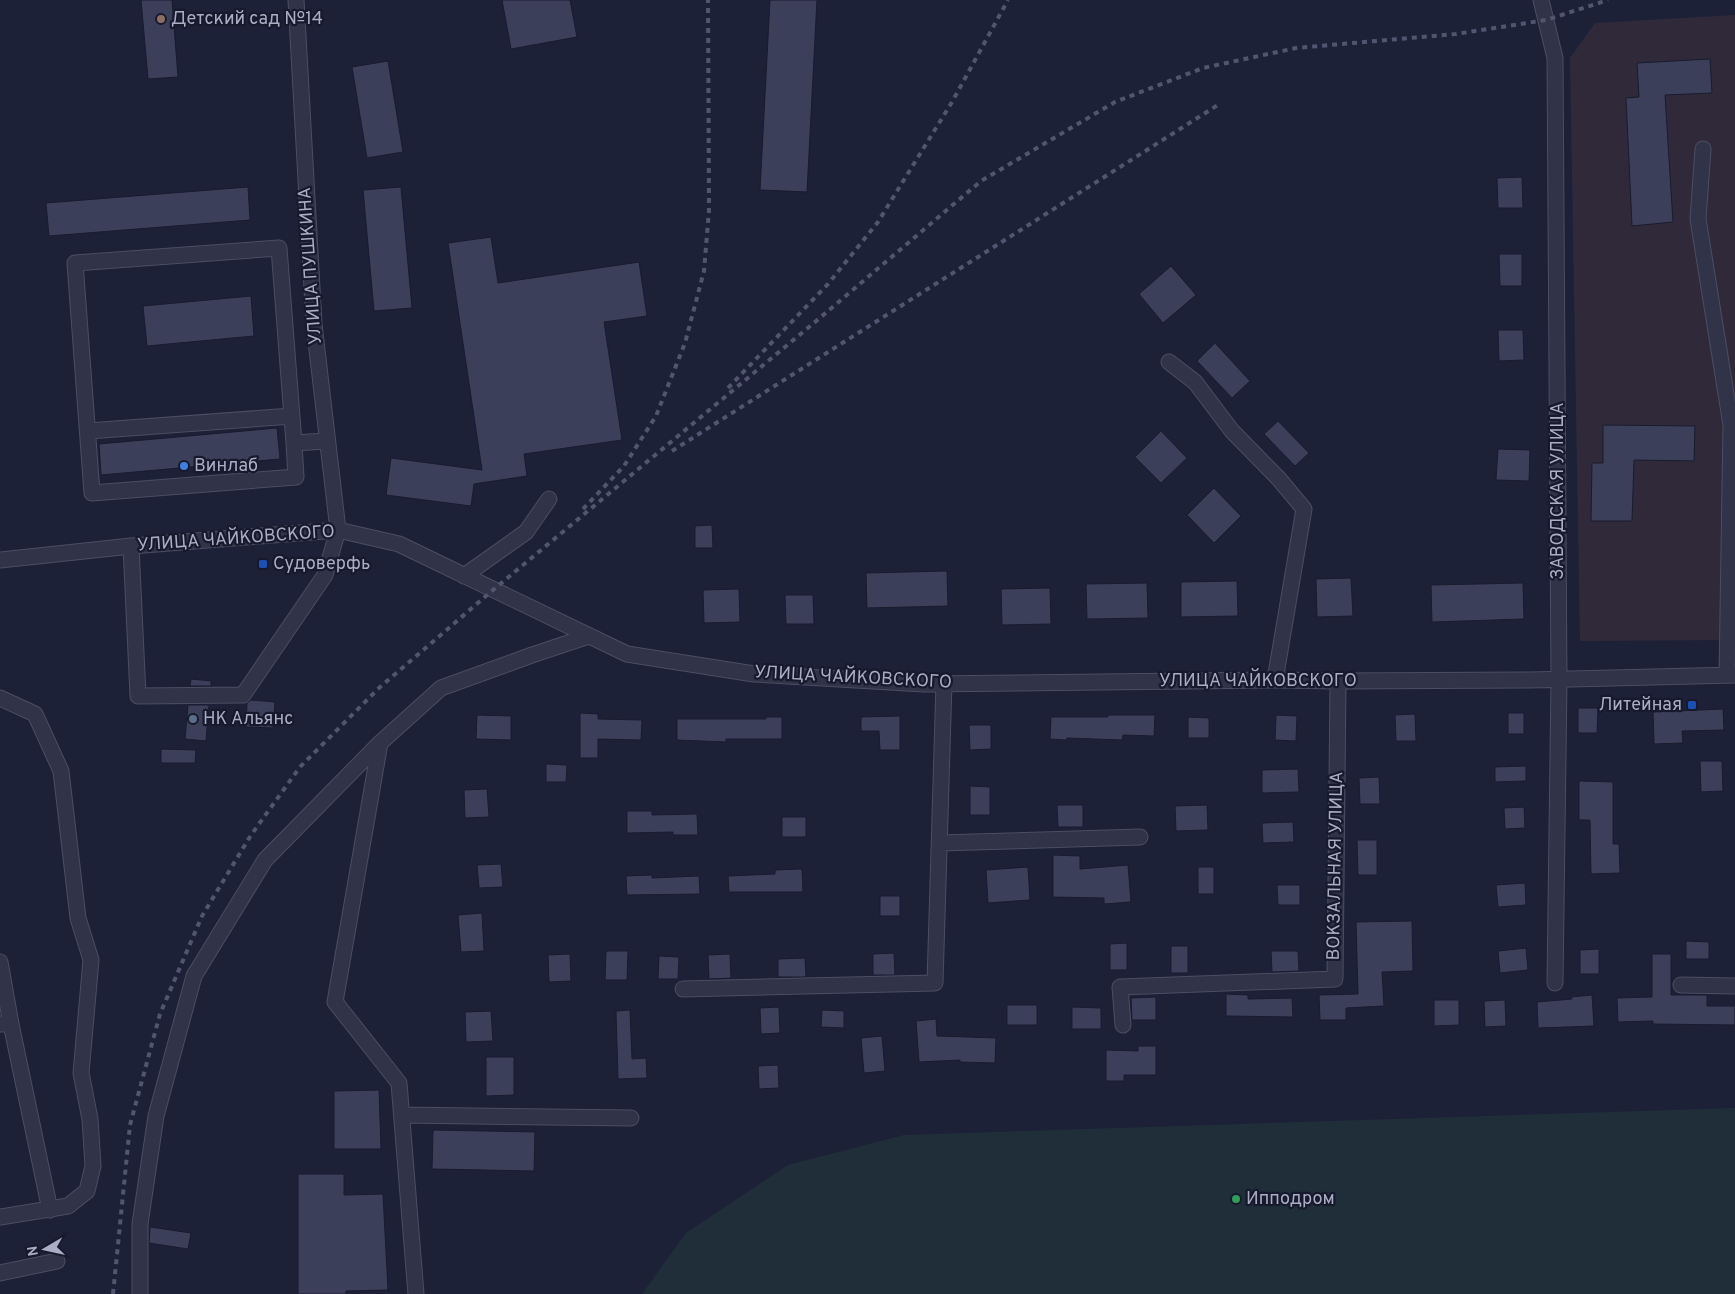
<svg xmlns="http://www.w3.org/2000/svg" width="1735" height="1294" viewBox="0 0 1735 1294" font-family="Overpass,sans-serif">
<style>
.medical{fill:#302939}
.green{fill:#1f2e39}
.building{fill:#3b3f5a;stroke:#191b2e}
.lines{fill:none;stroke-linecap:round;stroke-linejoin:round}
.minor-casing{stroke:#4b4e63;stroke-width:17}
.minor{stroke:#313348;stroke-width:15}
.rail{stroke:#525570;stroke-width:4;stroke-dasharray:5 5;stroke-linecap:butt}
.education-dot{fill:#8d6e63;stroke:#17192c;stroke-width:2}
.shop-dot{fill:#3f7fe0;stroke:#17192c;stroke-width:2}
.transit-dot{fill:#1a4fb4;stroke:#17192c;stroke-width:2}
.service-dot{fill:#5c6f8a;stroke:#17192c;stroke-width:2}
.leisure-dot{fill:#2e9e5b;stroke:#17192c;stroke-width:2}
.labels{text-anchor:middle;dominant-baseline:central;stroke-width:4.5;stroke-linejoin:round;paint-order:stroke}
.poi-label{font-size:18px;fill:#aaadc5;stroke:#17192c;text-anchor:start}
.street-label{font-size:18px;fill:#aaadc5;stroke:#17192c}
</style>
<rect width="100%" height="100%" fill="#1d2138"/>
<path class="medical" d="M1735,15V640L1580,641L1570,58L1595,23Z"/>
<path class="green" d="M1735,1108V1294H642L686,1233L788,1165L904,1135Z"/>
<path class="building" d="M141,0H172L178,77L148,79Z
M502,0H570L577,37L511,49Z
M770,0H817L807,192L760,190Z
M1710,59L1712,93L1665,95L1673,222L1632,226L1626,98L1639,97L1637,63Z
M388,61L403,152L367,158L352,67Z
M1522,177L1523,208H1498L1497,178Z
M248,187L250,220L49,236L46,203Z
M401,187L412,308L374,311L363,190Z
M491,237L498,283L639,262L647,316L604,322L622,440L524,454L527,476L474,484L471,506L386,495L391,458L482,470L448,243Z
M1499,254H1522V286H1500Z
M1171,266L1196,295L1163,323L1139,294Z
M251,296L254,336L147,346L143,306Z
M1498,330H1523L1524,360L1499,361Z
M1215,343L1250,381L1232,398L1197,361Z
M1278,421L1309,453L1295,466L1264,434Z
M1603,425L1695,426L1694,461L1634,460L1632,521H1591L1592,463H1603Z
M277,428L280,459L101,475L99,444Z
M1161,431L1187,458L1161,483L1135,457Z
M1498,449L1530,450L1529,481L1496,480Z
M1214,488L1241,516L1214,543L1187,515Z
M712,525L713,548H695V526Z
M947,571L948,606L867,608L866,573Z
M1351,578L1353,616L1317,617L1316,579Z
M1237,581L1238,616L1181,617V582Z
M1147,583L1148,618L1087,619L1086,584Z
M1523,583L1524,619L1432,622L1431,585Z
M1050,588L1051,624L1002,625L1001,589Z
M739,589L740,622L704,623L703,590Z
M785,595H813L814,624H786Z
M191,679L211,681V686H190Z
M251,700L275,702L273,728L246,727L247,703Z
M188,705H209L206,741L185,739Z
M1578,708H1598L1597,733H1578Z
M1723,709L1724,730L1682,731L1683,743L1654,744L1653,712Z
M580,713L598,714V719L642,720L641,740L598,739V758H580Z
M1508,713H1524V734H1508Z
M1415,714L1416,741H1396L1395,715Z
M477,715L511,716V740L476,739Z
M1108,715H1155L1154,736L1123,735L1122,740L1067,738L1066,740L1050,739L1051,717H1108Z
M1276,715L1297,716L1296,741L1275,740Z
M900,716V750H880L879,731H861V717Z
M766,717H782V739H726V742L677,740V719H766Z
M1188,717L1209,718V738H1188Z
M969,725H991V749L970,750Z
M161,749L196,750L195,763H161Z
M1700,761H1722L1723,791L1701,792Z
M546,764L567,765L566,782H546Z
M1526,766V781L1495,782V767Z
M1298,769L1299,792L1262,793V770Z
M1379,777L1380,804H1360L1359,778Z
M1579,781L1613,782V844H1619L1620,873L1591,874L1590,820H1579Z
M970,786L990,787V815H970Z
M487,789L489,817L465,818L464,790Z
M1057,805H1083V827H1058Z
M1207,805L1208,830L1176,831L1175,806Z
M1524,807L1525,828L1505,829L1504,808Z
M627,811H652V815L697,814L698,835H673V832L627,833Z
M782,817H806V837H782Z
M1293,822L1294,842L1263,843L1262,823Z
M1357,840H1377V875H1358Z
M1053,855L1080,856V869L1128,865L1131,902L1104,904V898L1053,897Z
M501,864L503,887L479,888L477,865Z
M1028,867L1030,900L988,903L986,870Z
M1198,867H1214V894H1198Z
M802,869L803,892H729L728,876L775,874V870Z
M652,875V878L699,876L700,894L627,895L626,876Z
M1525,883L1526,905L1498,907L1496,885Z
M1277,885H1300V905H1278Z
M880,896H900V916H880Z
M482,913L484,951L461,952L458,915Z
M1412,921L1413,971L1382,972L1384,1006L1346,1008V1020H1320L1319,995L1358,994L1356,922Z
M1686,941L1709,942V959H1686Z
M1127,943V970H1110V944Z
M1171,946H1188V973H1171Z
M1526,948L1528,970L1500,973L1498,951Z
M1599,949V974H1580V950Z
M606,951H628L627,980H605Z
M1271,951H1298L1299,971L1272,972Z
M894,953L895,975H873V954Z
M570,954L571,981L549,982L548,955Z
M730,954L731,978L709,979L708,955Z
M1652,954H1671V995H1707V1006H1735V1025L1653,1024V1021L1618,1022L1617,998L1652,997Z
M659,956L679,957L678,979H658Z
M805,958L806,977H778V959Z
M1226,994L1248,995V999L1292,998L1293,1017L1226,1016Z
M1592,995L1594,1026L1538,1028L1537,1002L1572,999L1571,997Z
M1156,997V1020H1132L1131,998Z
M1434,1000H1459V1025L1434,1026Z
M1505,1000L1506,1026L1485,1027L1484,1001Z
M1007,1005H1037V1025H1007Z
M779,1007L780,1033L761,1034L760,1008Z
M1072,1007L1101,1008V1029H1072Z
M630,1010L632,1059L646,1058L647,1078L618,1079L616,1011Z
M822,1010L844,1011V1028L821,1027Z
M491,1011L493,1041L466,1042L465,1012Z
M936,1019L937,1036L996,1038L995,1063L960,1062V1060L919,1062L916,1021Z
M882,1036L885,1071L864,1073L861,1038Z
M1138,1046H1156V1075H1124V1081H1106V1050L1138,1051Z
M486,1057H514V1095L486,1096Z
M778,1065L779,1088L759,1089L758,1066Z
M379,1090L381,1149H334V1091Z
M433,1130L535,1132L534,1171L432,1169Z
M298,1174H344V1195L383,1194L388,1290L346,1291V1294H298Z
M150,1227L191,1233L188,1249L149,1243Z"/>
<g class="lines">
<g class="minor-casing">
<path id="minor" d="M1541,0L1555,58L1559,680L1555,983
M1703,149L1698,219L1731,425L1727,675
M1169,362L1195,382L1232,431L1279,479L1304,509L1275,680
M88,431L292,416
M294,443L296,477L92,493L75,263L279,248L294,443L326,441
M131,546L138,696L243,695L325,575L338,530L314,324L296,0
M0,560L131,546L338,530L399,544L627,654L754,674L924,684L1275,680L1338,681L1530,680L1735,675
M464,576L526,532L549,499
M0,698L35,714L61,771L78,918L91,960L81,1073L90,1119L93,1166L87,1191L68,1206L0,1217
M380,743L335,1002L399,1083L416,1294
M940,843L1140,837
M0,962L11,1024H0
M1681,985L1735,986
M683,989L935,983L944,683
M11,1024L50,1210
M1123,1025L1120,987L1335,979L1338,681
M402,1115L631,1118
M0,1273L57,1261
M140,1294V1224L156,1116L194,976L265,860L380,743L441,688L532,655L589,636"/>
</g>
<use href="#minor" class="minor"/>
<path class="rail" d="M728,388L828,284L878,222L952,102L1008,0
M672,451L1221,103
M583,509L624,466L656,416L685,343L704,271L709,210L708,0
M113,1294L130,1125L160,1014L202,916L251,835L300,767L379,688L493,590L815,322L981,181L1115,102L1203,68L1296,48L1456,34L1546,20L1608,0"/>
</g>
<circle class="education-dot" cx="161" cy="19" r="5"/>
<circle class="shop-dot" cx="184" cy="466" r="5"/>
<g class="transit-dot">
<rect x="258" y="559" width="10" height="10" rx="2.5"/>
<rect x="1687" y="700" width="10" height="10" rx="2.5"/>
</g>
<circle class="service-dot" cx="193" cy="719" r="5"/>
<circle class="leisure-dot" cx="1236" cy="1199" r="5"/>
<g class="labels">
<g class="poi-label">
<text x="171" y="19">Детский сад №14</text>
<text x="194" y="466">Винлаб</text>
<text x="273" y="564">Судоверфь</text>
<text x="1682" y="705" text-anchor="end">Литейная</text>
<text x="203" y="719">НК Альянс</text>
<text x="1246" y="1199">Ипподром</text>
</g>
<g class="street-label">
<text transform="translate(311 266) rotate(-94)">УЛИЦА ПУШКИНА</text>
<text transform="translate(1558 491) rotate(-90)">ЗАВОДСКАЯ УЛИЦА</text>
<text transform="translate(236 539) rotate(-4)">УЛИЦА ЧАЙКОВСКОГО</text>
<text transform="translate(853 678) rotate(3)">УЛИЦА ЧАЙКОВСКОГО</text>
<text x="1258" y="681">УЛИЦА ЧАЙКОВСКОГО</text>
<text transform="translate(1336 866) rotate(-89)">ВОКЗАЛЬНАЯ УЛИЦА</text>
</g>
</g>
<g transform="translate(45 1249) rotate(261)" stroke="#17192c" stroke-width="4" paint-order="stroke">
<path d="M0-4L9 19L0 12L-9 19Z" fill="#aaadc5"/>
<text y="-8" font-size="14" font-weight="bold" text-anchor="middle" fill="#aaadc5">N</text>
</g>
</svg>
